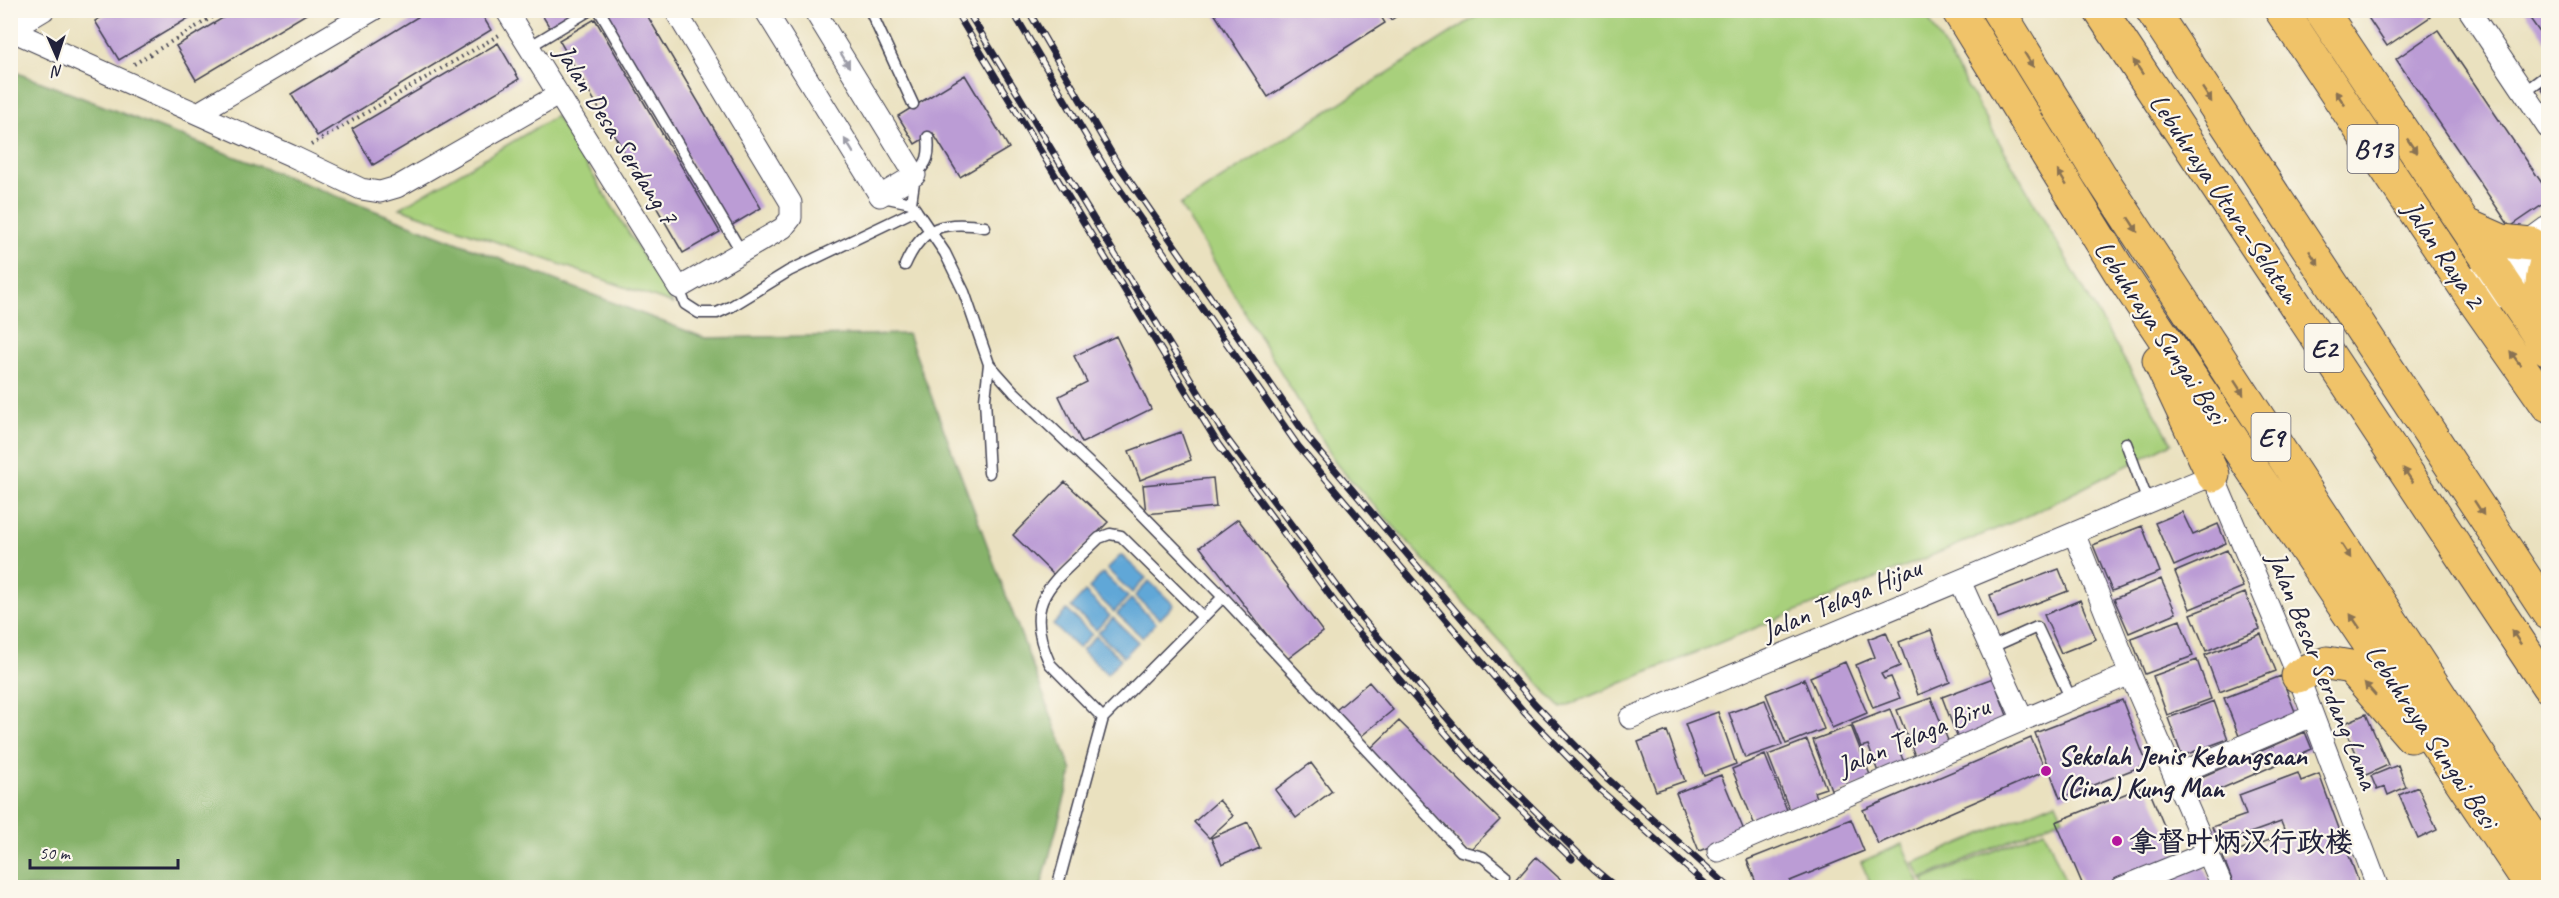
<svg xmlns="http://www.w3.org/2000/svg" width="2559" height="898" viewBox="0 0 2559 898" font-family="Caveat,'LXGW WenKai TC',sans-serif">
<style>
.green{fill:#a8d07b;stroke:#65795b;stroke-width:1.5}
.forest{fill:#86b26b;stroke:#546a53;stroke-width:1.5}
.water{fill:#61a7d7;stroke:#426489;stroke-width:1.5}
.building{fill:#bb9cd5}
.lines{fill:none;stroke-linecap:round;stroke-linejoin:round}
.service-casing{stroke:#403f4f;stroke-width:13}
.minor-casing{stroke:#403f4f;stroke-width:23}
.tertiary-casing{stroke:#403f4f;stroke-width:29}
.primary-casing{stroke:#403f4f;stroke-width:35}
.motorway-casing{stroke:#403f4f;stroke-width:35}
.path{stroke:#403f4f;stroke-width:4;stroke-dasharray:1.5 4.5;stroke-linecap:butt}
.service{stroke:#fff;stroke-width:10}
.minor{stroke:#fff;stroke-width:21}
.tertiary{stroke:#fff;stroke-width:27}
.primary{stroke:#f0c369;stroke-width:33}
.motorway{stroke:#f0c369;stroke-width:33}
.rail-casing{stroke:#22223b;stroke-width:7}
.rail{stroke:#fbf7ec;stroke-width:4.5;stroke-dasharray:14;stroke-linecap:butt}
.oneway{fill:#9c9ca7}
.oneway2{fill:#897252}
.poi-dot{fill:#b5179e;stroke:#fbf7ec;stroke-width:2}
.labels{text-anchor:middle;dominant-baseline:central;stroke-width:4.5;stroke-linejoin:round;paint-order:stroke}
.shield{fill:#fbf7ec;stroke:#636270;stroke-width:1.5}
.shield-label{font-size:27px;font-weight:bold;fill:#22223b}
.street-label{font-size:28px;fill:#22223b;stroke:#fbf7ec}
.poi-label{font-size:28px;font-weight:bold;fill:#22223b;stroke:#fbf7ec;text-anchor:start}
</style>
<rect width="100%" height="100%" fill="#fbf7ec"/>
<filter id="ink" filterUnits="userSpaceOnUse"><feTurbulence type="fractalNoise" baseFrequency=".0167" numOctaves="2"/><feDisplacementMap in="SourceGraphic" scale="12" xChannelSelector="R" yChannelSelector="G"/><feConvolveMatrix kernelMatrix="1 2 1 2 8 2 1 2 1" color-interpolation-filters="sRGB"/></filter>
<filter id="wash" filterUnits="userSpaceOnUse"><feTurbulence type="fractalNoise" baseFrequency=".008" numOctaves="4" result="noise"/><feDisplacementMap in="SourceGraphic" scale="24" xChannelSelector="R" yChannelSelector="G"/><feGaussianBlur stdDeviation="1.35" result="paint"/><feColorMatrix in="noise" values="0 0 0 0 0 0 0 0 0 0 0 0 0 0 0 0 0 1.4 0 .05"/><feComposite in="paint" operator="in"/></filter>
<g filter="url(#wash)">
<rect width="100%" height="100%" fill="#eae1bf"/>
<path class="green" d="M1485,11H1924L2172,443L2030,515L1561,708L1337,465L1180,205Z
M556,116L673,304L400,208Z
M2056,802L2063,818L1921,879L1914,863Z
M2044,830L2068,887H1926L1923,880Z
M1902,844L1921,887H1872L1861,862Z"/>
<path class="forest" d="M10,70L705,338L908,334L1072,771L1041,887H11Z"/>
<path class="water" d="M1121,555L1146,578L1132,593L1107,569Z
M1103,573L1128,597L1114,612L1089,588Z
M1149,581L1174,605L1160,619L1135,596Z
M1085,592L1110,616L1096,630L1071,607Z
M1131,599L1156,623L1142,637L1117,614Z
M1067,610L1092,634L1078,648L1053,625Z
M1113,618L1138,642L1124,657L1098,633Z
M1096,636L1121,659L1107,674L1082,650Z"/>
<g id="blocks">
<path class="building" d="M113,10H202L119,60L95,21Z
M236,10H313L196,80L176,46Z
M429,10H479L491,30L317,136L291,94Z
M539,10H580L550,28Z
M609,10H644L761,208L729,227L603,14Z
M1212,10H1377L1385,23L1268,97Z
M1386,10H1406L1391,20Z
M2363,10H2425L2430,17L2387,46Z
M2524,10H2548V44Z
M595,19L720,232L683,253L559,40Z
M2438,30L2548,192V201L2510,227L2396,59Z
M498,43L519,79L373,165L352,129Z
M965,75L1009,148L960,177L933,133L915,144L898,116Z
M2548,82V99L2541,88Z
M1116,336L1151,409L1082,443L1059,396L1087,382L1074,356Z
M1181,432L1191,460L1140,480L1129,451Z
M1213,478L1216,507L1146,514L1143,485Z
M1065,482L1108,522L1055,576L1013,535Z
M2182,512L2193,535L2218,524L2226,543L2174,566L2155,523Z
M1238,519L1323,632L1286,660L1200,547Z
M2142,526L2160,572L2112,591L2093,545Z
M2227,550L2243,587L2190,609L2175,572Z
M2059,569L2068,591L1998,618L1990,595Z
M2161,579L2176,613L2129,633L2114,599Z
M2245,593L2260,629L2206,651L2191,614Z
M2080,600L2096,639L2061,653L2044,615Z
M2180,620L2193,656L2145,674L2131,638Z
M1931,630L1950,682L1918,695L1899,642Z
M1886,632L1900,666L1881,674L1884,679L1891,677L1900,698L1873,708L1856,665L1875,657L1868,639Z
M2261,634L2276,671L2219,692L2205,655Z
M2197,660L2211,699L2167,715L2153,676Z
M1845,662L1867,713L1832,728L1810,677Z
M2281,676L2296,714L2239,736L2224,698Z
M1993,678L2009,721L1958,739L1942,697Z
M1804,679L1824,729L1786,744L1766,694Z
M1369,682L1393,710L1359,738L1336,710Z
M1931,698L1949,743L1915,756L1897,710Z
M1765,700L1782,745L1745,758L1729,713Z
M2122,700L2147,764L2060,798L2035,733Z
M2214,701L2228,739L2182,756L2168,718Z
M1890,709L1899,733L1894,735L1904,763L1878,772L1868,745L1861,747L1852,724Z
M1718,712L1736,764L1704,776L1685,724Z
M2366,714L2388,765L2366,775L2343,724Z
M1399,721L1500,820L1469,851L1368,751Z
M1851,726L1872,780L1833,795L1813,740Z
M1667,731L1685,781L1656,791L1638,742Z
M2305,732L2312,749L2200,798L2192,781Z
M2031,738L2046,771L1878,844L1863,810Z
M1807,740L1826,788L1814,792L1818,803L1791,814L1768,755Z
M1765,755L1789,815L1756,828L1732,769Z
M1311,763L1332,791L1296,818L1275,790Z
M2398,765L2406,787L2388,795L2385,787L2377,790L2371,776Z
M2298,773L2301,781L2319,774L2359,883L2355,884L2357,888H2235L2223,857L2286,834L2281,822L2219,844L2212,827L2246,815L2239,795Z
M1721,775L1745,833L1699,851L1676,793Z
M2147,785L2178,859L2110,888H2084L2056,822Z
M2418,787L2437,830L2418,839L2399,795Z
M1219,800L1233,816L1209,838L1194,822Z
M1851,819L1864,851L1790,881L1793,888H1758L1747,860Z
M1248,822L1260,848L1222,864L1211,838Z
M1536,857L1570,888H1509Z
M2203,865L2212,888H2170L2167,879Z"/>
</g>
</g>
<g filter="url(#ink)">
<use href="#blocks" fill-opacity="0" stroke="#403f4f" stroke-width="1.5"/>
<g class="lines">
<g class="service-casing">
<path id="service" d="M599,10L742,253
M870,10L913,104
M529,47L590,10
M2524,92L2548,74
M883,197L911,203L915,175C928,163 930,155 928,137
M911,203L945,253L964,292L989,364L1014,392L1128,500L1223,597L1461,851L1483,857L1505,875
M905,265C922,226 944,220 985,227
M679,288L685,304L699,313H717L732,306L789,271L916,210
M989,364L985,399L989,473
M2126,443L2148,502
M1990,648L2037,627L2071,699
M1103,718L1050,664C1019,597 1056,581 1099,538L1110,534L1121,536L1202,616
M1057,888L1103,718L1223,597"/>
</g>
<g class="minor-casing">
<path id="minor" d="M506,10L679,288L783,228L791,218V203L675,10
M765,10L880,196L915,175L814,10
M2469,10L2548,128
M10,30L292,156L361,189L380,192L397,187L558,95
M11,30L44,10
M198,113L373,10
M2074,533L2130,674L2223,888
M1960,581L2023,720
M1630,718L2213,475L2298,676L2378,888
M2175,775L2312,716
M1718,851L2130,674
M2121,888L2209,852"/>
</g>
<g class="tertiary-casing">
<path id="tertiary" d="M2466,287L2496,268L2548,230
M2478,306L2548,257"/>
</g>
<g class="primary-casing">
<path id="primary" d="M2281,10L2478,306L2548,406
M2321,10L2548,349
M2466,225L2502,241L2531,244
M2544,340C2540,311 2539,286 2547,258"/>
</g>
<g class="motorway-casing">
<path id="motorway" d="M1958,10L2120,272L2533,888
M1998,10L2099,174L2548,861
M2100,10L2548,686
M2152,10L2548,613
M2159,360L2213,475
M2298,676L2327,663L2351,667L2411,736"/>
</g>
<path class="path" d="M134,64L224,10
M311,145L499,35"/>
<use href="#service" class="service"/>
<use href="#minor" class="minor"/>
<use href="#tertiary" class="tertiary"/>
<use href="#primary" class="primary"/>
<use href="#motorway" class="motorway"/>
<g class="rail-casing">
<path id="rail" d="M955,10L1218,444L1348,620L1467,758L1572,859
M967,10L1225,436L1355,610L1477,753L1594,869L1617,888
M1012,10L1105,168L1298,446L1524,712L1598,788L1710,888
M1028,10L1116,161L1308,438L1534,703L1608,779L1730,888"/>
</g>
<use href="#rail" class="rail"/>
</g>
<defs><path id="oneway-solid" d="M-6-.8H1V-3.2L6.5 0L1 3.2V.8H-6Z" transform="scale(1.5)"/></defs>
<g class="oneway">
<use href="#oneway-solid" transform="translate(845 60) rotate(59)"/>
<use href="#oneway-solid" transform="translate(849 146) rotate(-122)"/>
</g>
<g class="oneway2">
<use href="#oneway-solid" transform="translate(2029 60) rotate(58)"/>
<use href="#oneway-solid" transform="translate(2138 67) rotate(-124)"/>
<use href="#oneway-solid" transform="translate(2207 95) rotate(57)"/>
<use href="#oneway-solid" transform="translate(2340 98) rotate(-124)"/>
<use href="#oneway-solid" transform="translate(2412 146) rotate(56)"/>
<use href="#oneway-solid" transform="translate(2062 178) rotate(-122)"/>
<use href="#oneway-solid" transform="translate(2133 225) rotate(57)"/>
<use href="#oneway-solid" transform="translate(2314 258) rotate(57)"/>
<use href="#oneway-solid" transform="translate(2515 358) rotate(-126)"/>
<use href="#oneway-solid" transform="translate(2239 388) rotate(57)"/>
<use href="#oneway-solid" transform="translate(2408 475) rotate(-124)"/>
<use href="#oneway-solid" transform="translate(2479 508) rotate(57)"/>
<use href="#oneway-solid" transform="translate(2346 551) rotate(57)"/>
<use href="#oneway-solid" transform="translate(2355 621) rotate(-124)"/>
<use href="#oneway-solid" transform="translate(2516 637) rotate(-124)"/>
<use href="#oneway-solid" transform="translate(2370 689) rotate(-131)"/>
</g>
</g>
<g class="poi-dot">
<circle cx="2046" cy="771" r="6"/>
<circle cx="2117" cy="841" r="6"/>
</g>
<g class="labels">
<g class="shield">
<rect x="2347.5" y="125" width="51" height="48" rx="4.5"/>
<rect x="2304.5" y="324" width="39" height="48" rx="4.5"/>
<rect x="2251.5" y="413" width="39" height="48" rx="4.5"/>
</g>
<g class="shield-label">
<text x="2373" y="149">B13</text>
<text x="2324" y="348">E2</text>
<text x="2271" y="437">E9</text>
</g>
<g class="street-label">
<text transform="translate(617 134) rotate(58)">Jalan Desa Serdang 7</text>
<text transform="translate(2225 198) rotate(56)">Lebuhraya Utara–Selatan</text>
<text transform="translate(2444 254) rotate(56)">Jalan Raya 2</text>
<text transform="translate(2161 332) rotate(56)">Lebuhraya Sungai Besi</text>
<text transform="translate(1841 599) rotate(-23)">Jalan Telaga Hijau</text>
<text transform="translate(2323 670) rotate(68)">Jalan Besar Serdang Lama</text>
<text transform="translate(1913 736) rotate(-23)">Jalan Telaga Biru</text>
<text transform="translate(2432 736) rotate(56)">Lebuhraya Sungai Besi</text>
</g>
<g class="poi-label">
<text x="2058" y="755">Sekolah Jenis Kebangsaan<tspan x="2058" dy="32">(Cina) Kung Man</tspan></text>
<text x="2129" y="841">拿督叶炳汉行政楼</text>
</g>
</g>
<rect width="2559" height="898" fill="none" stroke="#fbf7ec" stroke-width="36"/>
<g transform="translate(57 57) rotate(177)" stroke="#fbf7ec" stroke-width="4.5" paint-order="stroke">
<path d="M0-4.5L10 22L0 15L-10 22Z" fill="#22223b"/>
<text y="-9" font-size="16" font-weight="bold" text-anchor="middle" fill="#22223b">N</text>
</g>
<path d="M30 859v9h148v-9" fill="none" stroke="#22223b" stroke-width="3"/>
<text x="39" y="859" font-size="18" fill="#22223b" stroke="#fbf7ec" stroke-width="4.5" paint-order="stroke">50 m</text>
</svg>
